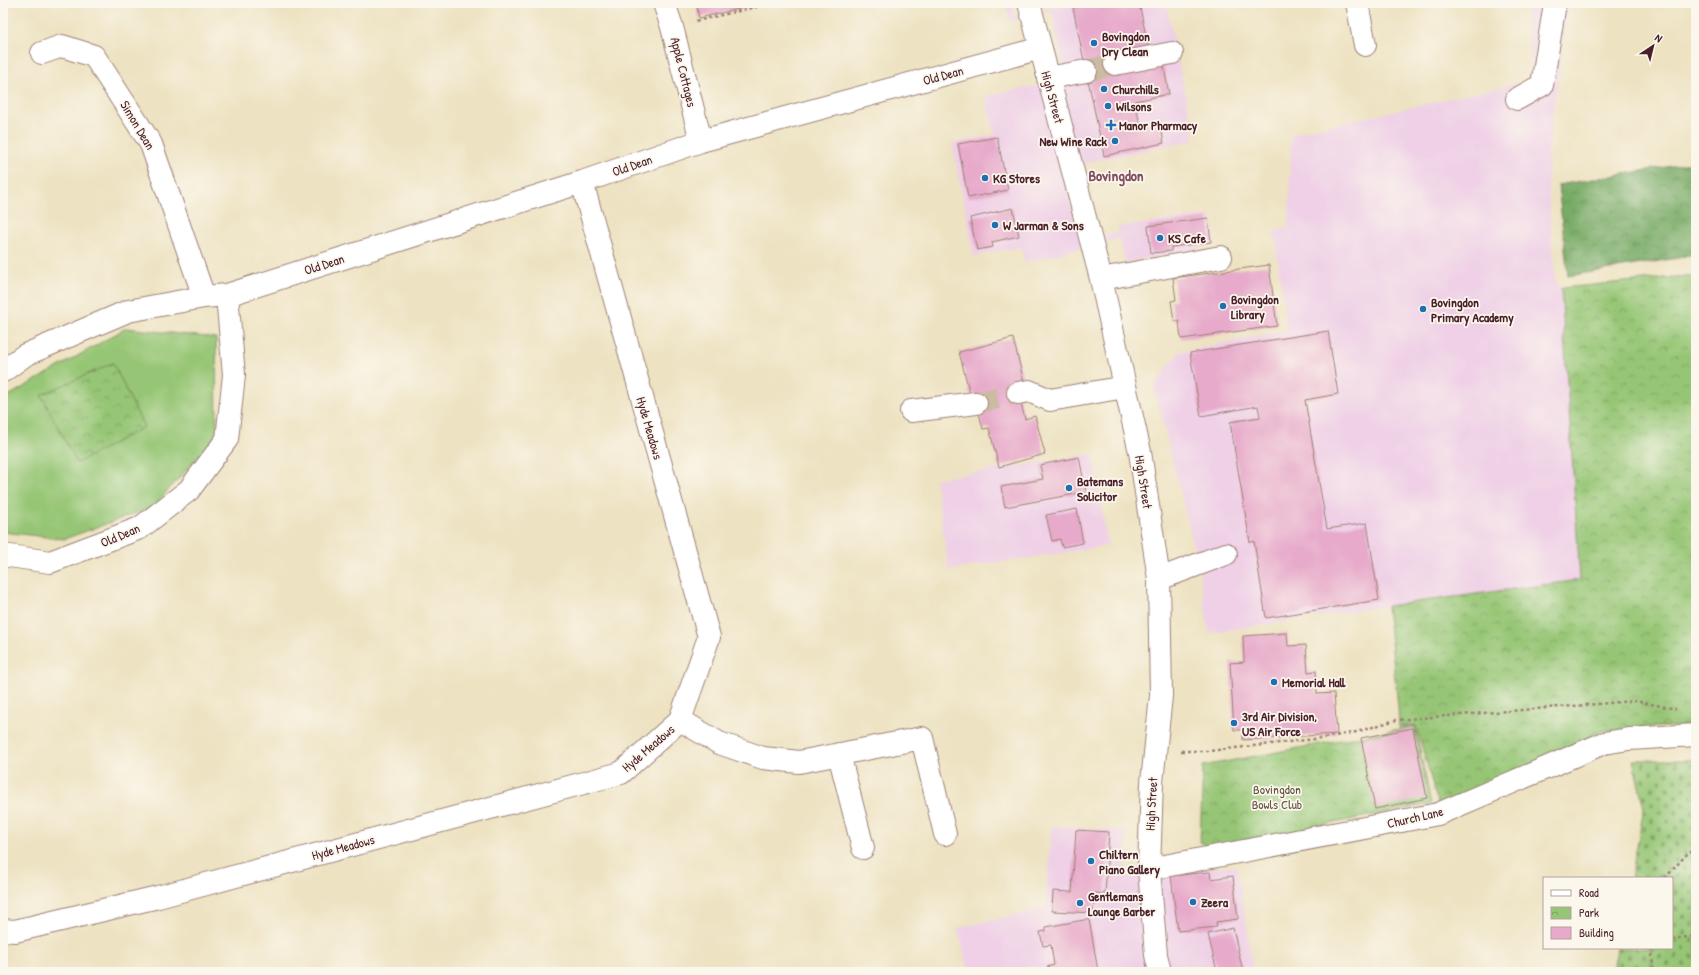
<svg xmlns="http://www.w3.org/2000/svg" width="1699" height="975" viewBox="0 0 1699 975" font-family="'Patrick Hand',sans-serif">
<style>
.built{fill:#efd0e6}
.green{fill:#96c675;stroke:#707250}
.forest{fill:url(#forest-crowns);stroke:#616548}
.cemetery{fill:url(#cemetery-stones);stroke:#707250}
.park{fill:url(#park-crowns);stroke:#707250}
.building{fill:#e7aaca}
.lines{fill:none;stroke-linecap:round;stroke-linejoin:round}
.minor-tunnel{stroke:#ccbba3;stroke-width:22;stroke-dasharray:22 11;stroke-linecap:butt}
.minor-casing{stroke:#9c8076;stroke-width:24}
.path{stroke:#9c8076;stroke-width:2.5;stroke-dasharray:3 3;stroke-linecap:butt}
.minor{stroke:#fff;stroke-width:22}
.poi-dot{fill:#1f6fb2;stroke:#fbf7ec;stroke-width:1.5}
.labels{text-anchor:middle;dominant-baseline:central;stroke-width:3.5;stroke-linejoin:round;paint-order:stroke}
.poi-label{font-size:13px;font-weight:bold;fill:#4a1f2b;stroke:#fbf7ec;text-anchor:start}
.street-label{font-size:13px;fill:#4a1f2b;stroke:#fbf7ec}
.park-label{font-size:13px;fill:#615141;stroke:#fbf7ec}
.quarter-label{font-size:15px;font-weight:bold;fill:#815063;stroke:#fbf7ec}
</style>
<defs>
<pattern id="forest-crowns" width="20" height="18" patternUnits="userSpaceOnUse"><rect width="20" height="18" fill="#78ab66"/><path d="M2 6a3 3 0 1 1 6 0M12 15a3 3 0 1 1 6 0" fill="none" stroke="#648b54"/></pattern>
<pattern id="cemetery-stones" width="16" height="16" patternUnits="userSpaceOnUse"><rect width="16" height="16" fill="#96c675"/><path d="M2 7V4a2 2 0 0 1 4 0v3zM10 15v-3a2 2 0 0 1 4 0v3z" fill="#7ca060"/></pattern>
<pattern id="park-crowns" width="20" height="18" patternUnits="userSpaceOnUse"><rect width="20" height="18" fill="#96c675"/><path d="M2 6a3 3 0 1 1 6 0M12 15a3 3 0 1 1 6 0" fill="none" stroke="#7ca060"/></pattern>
</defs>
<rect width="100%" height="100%" fill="#fbf7ec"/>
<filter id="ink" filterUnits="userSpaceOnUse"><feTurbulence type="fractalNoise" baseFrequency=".025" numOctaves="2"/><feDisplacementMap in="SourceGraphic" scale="8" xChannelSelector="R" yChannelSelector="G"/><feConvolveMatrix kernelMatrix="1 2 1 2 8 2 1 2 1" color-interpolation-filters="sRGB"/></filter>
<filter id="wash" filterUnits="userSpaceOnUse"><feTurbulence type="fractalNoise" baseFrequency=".012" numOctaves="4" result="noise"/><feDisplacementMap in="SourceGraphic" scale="16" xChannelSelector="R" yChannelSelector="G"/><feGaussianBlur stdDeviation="0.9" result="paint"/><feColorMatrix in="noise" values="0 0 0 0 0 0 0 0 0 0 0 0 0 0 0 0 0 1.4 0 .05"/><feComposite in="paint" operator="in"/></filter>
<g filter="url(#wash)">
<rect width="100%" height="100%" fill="#ede2c1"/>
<path class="built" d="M1006,3H1012L1015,16L1075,3H1166L1195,140L1062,168L1080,243L1119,232L1118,227L1211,215L1215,245L1126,263L1119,239L1025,262L1021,247L974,256L952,143L995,135L985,96L1066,80L1052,12L1009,21Z
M1525,3H1568L1548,149V188L1555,281L1561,288L1580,580L1387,606L1209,633L1198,564L1154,386L1179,352L1287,330L1274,231L1289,226L1291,134L1533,80Z
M1093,454L1108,546L949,570L935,479Z
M1052,826L1126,831V877L1163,871L1237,866L1254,972H969L957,928L1045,908Z"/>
<path class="green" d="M126,328L216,338L217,436L153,507L64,539L3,532V399Z"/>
<path class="forest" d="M1696,162V255L1568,276L1558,185Z"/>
<path class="cemetery" d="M1633,760H1696V972H1613L1617,948H1672V878H1631L1644,808Z"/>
<path class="park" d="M1696,275V726L1629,728L1602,731L1439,808L1416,725L1399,727L1398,706L1387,606L1580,580L1561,288Z
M113,363L144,427L77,463L41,395Z
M1415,726L1431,804L1211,847L1200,842L1203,766Z"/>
<g id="blocks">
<path class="building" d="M696,3H760V4L699,18Z
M1097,3H1139L1149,50L1163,62L1169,94L1135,101L1140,125L1160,121L1164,143L1104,156L1073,8Z
M997,137L1008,190L968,198L958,144Z
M1013,208L1019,236L992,242L993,247L977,250L970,218Z
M1208,218L1211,242L1171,247V251L1151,253L1148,226Z
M1269,265L1277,326L1181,339L1179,321H1174L1171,301L1176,300L1173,278Z
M1328,331L1338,394L1305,400L1327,529L1367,523L1379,600L1266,618L1254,541L1250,542L1230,422L1260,417L1258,406L1201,416L1190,353Z
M1013,338L1024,382L1018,393L1025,419L1035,416L1045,454L999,467L989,428L983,429L974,393L970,394L959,352Z
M1079,457L1086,492L1005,507L1001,487L1043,479L1040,465Z
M1077,509L1083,543L1062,547L1060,539L1052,541L1046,515Z
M1287,633L1288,646L1306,645L1308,672L1316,671L1317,694L1334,693L1337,734L1243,740V730H1234L1230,663L1244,662L1243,636Z
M1413,728L1427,798L1375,809L1361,738Z
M1076,830L1109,832L1105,894L1094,893L1093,913L1052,911L1053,891L1072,892Z
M1210,872L1211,879L1233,876L1238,919L1216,922L1217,927L1178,931L1171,876Z
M1089,919L1098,971L1105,970L1106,972H1048L1047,967L1054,965L1051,945L1043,946L1040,932L1046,931V927Z
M1233,928L1243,972H1217L1208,934Z"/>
</g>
</g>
<g filter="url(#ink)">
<use href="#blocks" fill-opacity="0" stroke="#9c8076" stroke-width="1"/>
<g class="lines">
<path class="minor-tunnel" d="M1086,71L1115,64
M976,403L1018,393"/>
<g class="minor-casing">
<path id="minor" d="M664,3L672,27L701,141
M1029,3L1101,279L1116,346L1140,452L1159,579L1161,696L1152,782L1149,869L1156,955L1160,972
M1357,3L1365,45
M42,53L62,46L94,56L151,144L204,297
M1115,64L1172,53
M1048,78L1086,71
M1517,99L1542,85L1555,3
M1101,279L1221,257
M3,371L25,355L128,311L204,297L227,295L582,182L701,141L1041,48
M1018,393L1029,391L1050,400L1125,387
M911,411L976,403
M3,555L50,562L140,528L189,490L227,439L234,375L227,295
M1159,579L1226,554
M680,720L719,743L763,758L799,762L922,738L945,834
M839,754L863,848
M1149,869L1438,814L1604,743L1629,739L1696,735
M3,930L15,931L158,897L621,773L680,720L709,637L582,182"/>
</g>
<path class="path" d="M696,21L773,3
M1181,751H1209L1324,738L1356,732L1396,720L1635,701L1676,709
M1665,878L1686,855L1696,848
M1672,939L1696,936
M1651,948L1654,972"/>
<use href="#minor" class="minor"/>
</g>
</g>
<g class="poi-dot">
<circle cx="1094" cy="43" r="4"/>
<circle cx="1104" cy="89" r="4"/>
<circle cx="1108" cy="106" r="4"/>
<path d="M1109 119h4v4h4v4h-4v4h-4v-4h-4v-4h4z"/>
<circle cx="1115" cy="141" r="4"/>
<circle cx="985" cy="178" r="4"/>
<circle cx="995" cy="225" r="4"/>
<circle cx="1160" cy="238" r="4"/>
<circle cx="1223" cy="306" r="4"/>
<circle cx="1423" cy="309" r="4"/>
<circle cx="1069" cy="488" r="4"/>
<circle cx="1274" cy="682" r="4"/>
<circle cx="1234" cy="723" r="4"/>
<circle cx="1091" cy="861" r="4"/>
<circle cx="1193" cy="902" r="4"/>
<circle cx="1080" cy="903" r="4"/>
</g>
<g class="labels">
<g class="poi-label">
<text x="1102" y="36">Bovingdon<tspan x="1102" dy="15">Dry Clean</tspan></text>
<text x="1112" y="89">Churchills</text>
<text x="1116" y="106">Wilsons</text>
<text x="1119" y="125">Manor Pharmacy</text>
<text x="1107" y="141" text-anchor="end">New Wine Rack</text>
<text x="993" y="178">KG Stores</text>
<text x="1003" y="225">W Jarman &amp; Sons</text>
<text x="1168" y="238">KS Cafe</text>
<text x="1231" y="299">Bovingdon<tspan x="1231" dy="15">Library</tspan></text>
<text x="1431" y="302">Bovingdon<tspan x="1431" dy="15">Primary Academy</tspan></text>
<text x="1077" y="481">Batemans<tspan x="1077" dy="15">Solicitor</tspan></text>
<text x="1282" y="682">Memorial Hall</text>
<text x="1242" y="716">3rd Air Division,<tspan x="1242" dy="15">US Air Force</tspan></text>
<text x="1099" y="854">Chiltern<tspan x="1099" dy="15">Piano Gallery</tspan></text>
<text x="1088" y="896">Gentlemans<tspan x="1088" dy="15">Lounge Barber</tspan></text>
<text x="1201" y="902">Zeera</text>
</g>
<g class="street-label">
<text transform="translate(684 72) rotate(76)">Apple Cottages</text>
<text transform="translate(943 75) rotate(-15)">Old Dean</text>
<text transform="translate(1053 97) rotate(75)">High Street</text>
<text transform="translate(138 125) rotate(59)">Simon Dean</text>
<text transform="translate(632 165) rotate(-19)">Old Dean</text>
<text transform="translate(324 264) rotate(-18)">Old Dean</text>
<text transform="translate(650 428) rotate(74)">Hyde Meadows</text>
<text transform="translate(1144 482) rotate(81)">High Street</text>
<text transform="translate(120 535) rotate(-23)">Old Dean</text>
<text transform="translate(648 748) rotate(-41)">Hyde Meadows</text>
<text transform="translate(1151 804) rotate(-87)">High Street</text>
<text transform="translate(1415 817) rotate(-13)">Church Lane</text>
<text transform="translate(343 847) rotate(-15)">Hyde Meadows</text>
</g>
<g class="park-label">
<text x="1277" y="789">Bovingdon<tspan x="1277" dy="15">Bowls Club</tspan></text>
</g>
<g class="quarter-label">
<text x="1116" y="175">Bovingdon</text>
</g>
</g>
<rect width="1699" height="975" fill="none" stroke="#fbf7ec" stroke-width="16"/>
<rect x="1543" y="877" width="130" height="72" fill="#fbf7ec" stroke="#b4a19f"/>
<rect x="1551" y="890" width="20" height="6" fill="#ffffff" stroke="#b4a19f"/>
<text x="1579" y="897" font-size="12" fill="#4a1f2b">Road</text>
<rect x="1551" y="907" width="20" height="12" fill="url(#park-crowns)" stroke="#b4a19f"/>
<text x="1579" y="917" font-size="12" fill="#4a1f2b">Park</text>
<rect x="1551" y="927" width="20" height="12" fill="#e7aaca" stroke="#b4a19f"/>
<text x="1579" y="937" font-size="12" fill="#4a1f2b">Building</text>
<g transform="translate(1653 46) rotate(35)" stroke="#fbf7ec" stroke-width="3" paint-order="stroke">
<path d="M0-3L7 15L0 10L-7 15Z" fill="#4a1f2b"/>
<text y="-6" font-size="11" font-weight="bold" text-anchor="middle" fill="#4a1f2b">N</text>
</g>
</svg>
